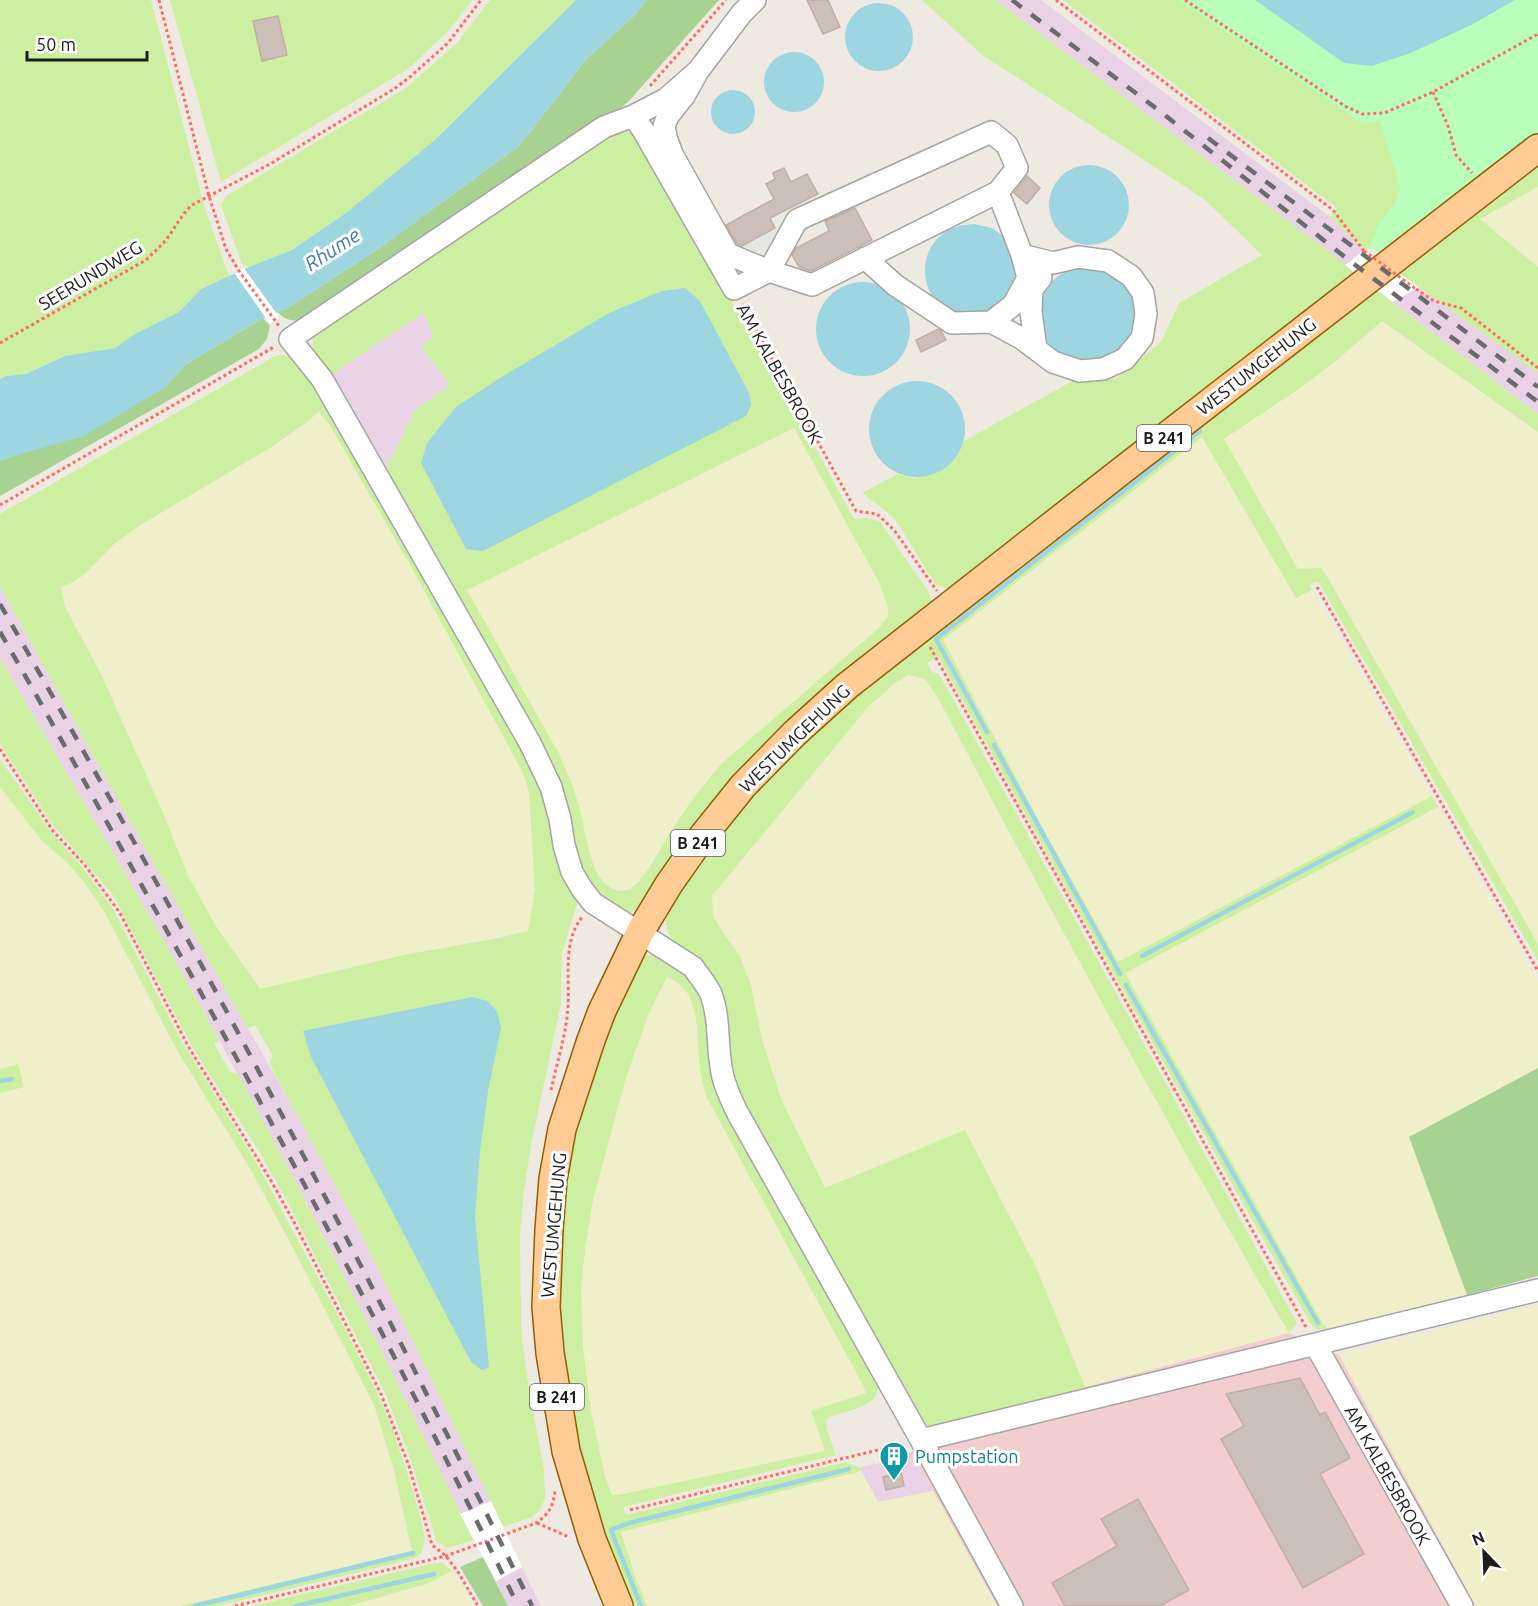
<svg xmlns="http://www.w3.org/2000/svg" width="1538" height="1606" viewBox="0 0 1538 1606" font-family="Ubuntu,sans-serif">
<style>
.commercial{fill:#f2cecf}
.industrial{fill:#e9d2e6}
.farmland{fill:#eff0ca}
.grass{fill:#ccefa1;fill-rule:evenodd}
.forest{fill:#a8d292}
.park{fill:#b9febb}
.parking{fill:#e5e5e5}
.water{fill:#9dd5e1}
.pier{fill:#fff}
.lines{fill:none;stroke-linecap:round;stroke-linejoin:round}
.stream{stroke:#9dd5e1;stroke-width:4.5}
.building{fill:#cbbfb7;stroke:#c2aea2;stroke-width:1.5}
.minor-casing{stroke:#a4a4a4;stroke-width:24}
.major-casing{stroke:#955c00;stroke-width:30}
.path{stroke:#ff6a62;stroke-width:3;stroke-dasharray:3 3;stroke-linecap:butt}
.minor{stroke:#fff;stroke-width:21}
.major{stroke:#ffcc96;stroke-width:27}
.rail{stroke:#6b6b6b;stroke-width:4.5;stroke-dasharray:12 12;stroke-linecap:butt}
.path-bridge{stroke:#ff6a62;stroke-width:3;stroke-dasharray:3 3;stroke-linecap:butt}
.labels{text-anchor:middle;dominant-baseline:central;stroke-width:6;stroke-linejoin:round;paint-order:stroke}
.shield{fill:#fff;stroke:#616161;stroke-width:1.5}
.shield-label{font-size:16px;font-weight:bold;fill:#1d1d1d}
.street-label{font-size:18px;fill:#1d1d1d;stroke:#fff}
.culture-label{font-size:18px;fill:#0d838f;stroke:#fff;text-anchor:start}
.water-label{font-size:20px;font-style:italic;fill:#3f7bad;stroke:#fff}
</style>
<rect width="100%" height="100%" fill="#efeae1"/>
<path class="commercial" d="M1289,1333L1339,1355L1476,1606H997L933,1491L878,1502L860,1468L904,1457L946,1427L1085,1387Z"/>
<path class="industrial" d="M996,0H1041L1330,217L1365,250L1345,265Z
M1419,287L1538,373V414L1393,302Z
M423,312L434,337L421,347L450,385L415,410L387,468L332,374Z
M0,587L105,777L311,1139L358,1228L491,1501L460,1514L380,1348L301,1192L204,1012L133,887L0,658Z
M904,1457L918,1463L933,1491L878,1502L860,1468Z
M522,1567L541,1606H508L496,1581Z"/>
<path class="farmland" d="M1538,187V267L1480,219Z
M1382,321L1538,432V944L1323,568L1298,569L1224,439L1303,386L1337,360Z
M318,411L329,424L413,570L523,773L529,792L535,890L528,931L404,955L260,989L214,923L188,876L164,815L101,674L65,607L61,587L74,582L85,574L114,544L142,524L275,445L304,424Z
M794,428L880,584L888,607V616L878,629L722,763L703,785L676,824L643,877L630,889L621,891L611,887L603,883L595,870L586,842L580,811L467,590Z
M1202,437L1296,597L1312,590L1432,796L1118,963L1047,836L943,640Z
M909,675L925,679L938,698L1021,856L1229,1231L1289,1333L1085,1387L1036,1267L825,1189L782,1101L761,1040L751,985L726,937L713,916L712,896L868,707L895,683Z
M0,787L42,841L67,862L84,882L105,913L170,1039L248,1165L293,1248L374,1405L393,1466L412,1551L181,1606H0V1093L23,1087L17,1065L0,1069Z
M1438,807L1538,982V1068L1409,1137L1467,1295L1330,1330L1323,1324L1124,973Z
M667,976L675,980L683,987L691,998L695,1012L702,1080L707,1098L863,1385L866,1393L811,1411L825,1451L619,1495H612L605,1477L591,1412L583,1346L581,1290L585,1250L593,1200L625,1081L648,1015Z
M1538,1305V1606H1476L1339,1355Z
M861,1471L878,1502L933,1491L997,1606H647L636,1579L621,1532Z
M452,1571L474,1606H349L426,1584Z"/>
<path class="grass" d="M0,0H151L205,209L229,276L201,289L179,312L135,334L115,348L65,356L26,374L6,376L0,379Z
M170,0H472L450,29L408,69L221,182Z
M490,0H576L436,139L346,213L292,250L249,267L242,264L221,205L226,196L406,88L457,43Z
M922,0H996L1358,274L963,581L948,589L935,584L899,525L890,514L862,493L898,474L914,478L957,456L964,441L1074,380L1117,378L1161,342L1179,303L1262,255L1204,199L981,54Z
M1063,0H1538L1353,117L1364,124L1380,121L1471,184L1379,252L1370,247L1365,250L1330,217L1337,208Z
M616,130L627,131L638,136L738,313L749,324L854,519L868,518L880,522L928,591L932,604L642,903L635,910L629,913H623L600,900L577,862L393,485L387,468L415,410L450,385L421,347L434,336L423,313L332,374L313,349L312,331ZM794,428L880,584L888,607V616L878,629L722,763C705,783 689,803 675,825C664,841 646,880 630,889C614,896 600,881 595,868C587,849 585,830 580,810C575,790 567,772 559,754L467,590Z
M1538,162V187L1480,219L1538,267V373L1396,271Z
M1374,288L1538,414V432L1382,321L1337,360L1303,386L1224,439L1298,569L1322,568L1538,944V961L1318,581L1309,585L1312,590L1296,598L1202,437L943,640L1047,836L1118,962L1432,796L1438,807L1125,973L1323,1324L1330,1330L1316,1329L1311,1324L1112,971L938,656L927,663L932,672L939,674L1164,1080L1297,1323L1289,1333C1167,1125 1051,912 938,698L925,679L909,675L895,683L868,707L712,896L713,916L726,937L740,956L751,986L762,1040L782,1101L825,1188L965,1130L1036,1267L1085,1387L946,1427L933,1428L920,1422L746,1110L732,1074L721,999L673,942L667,929L665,916L677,897L725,829L783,758L828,715Z
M277,355H285L293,357L322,395L541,782L578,900L562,953L561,1004L532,1140L524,1191L520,1234L521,1330L527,1377L544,1470L545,1497L540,1510L532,1517L503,1527L358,1228L269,1063L273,1056L255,1025L247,1028L105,777L0,587V514ZM319,412L329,424L413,570L523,773L529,792L535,890L528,931L493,939L404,955L260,989L214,923L188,876L164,815L101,674L65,607L61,587L74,582L85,574L114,544L142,524L275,445L304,424Z
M0,658C73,785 149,911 219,1040L214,1044L230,1072L238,1074L301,1192L380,1348L474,1540L447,1548L437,1542L408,1452L386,1395L286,1199L260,1153L191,1045L113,895L52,824L0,744Z
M0,759L52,833L83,868L113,909L182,1042L255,1160L333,1306L377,1392L391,1425L407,1472L420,1515L425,1539L422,1553L413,1559L217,1606H181L412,1551L393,1466L374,1405L293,1248L248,1165L179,1054L105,913L84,882L67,862L42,841L0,787Z
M652,954L659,955L682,968L703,994L709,1032L877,1381C878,1386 878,1391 876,1395C871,1407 841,1413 829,1417L826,1421L827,1431L836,1455L623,1507L626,1515L846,1462L860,1468L861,1471L621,1532L636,1579L647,1606H630L603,1539L574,1441L557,1309L567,1156L593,1076L621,1002L640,961L646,956ZM667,977C701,990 696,1030 699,1060C700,1073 703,1085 707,1098L863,1385L866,1393L811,1411L825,1451L619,1495H612L605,1477L591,1412L583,1346L581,1290L585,1250L593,1200L625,1081L648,1015Z
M18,1064L24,1087L0,1093V1069Z
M435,1563H443L452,1571L426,1584L349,1606H252Z"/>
<path class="forest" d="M647,0H719L628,102L615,113L303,320C292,321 286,321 278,312L286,309L378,249L519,146L587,58L632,18Z
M263,318L270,326L267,339L259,349L0,496V460L17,455L164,388L186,364Z
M1538,1068V1276L1467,1295L1409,1137Z
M483,1557L508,1606H483L460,1567Z"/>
<path class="park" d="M1178,0H1538V134L1379,252L1370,247L1379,223L1395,204L1400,187L1380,121L1364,124L1353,117Z"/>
<path class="parking" d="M775,228L781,239L742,260L736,249Z"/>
<path class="water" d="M576,0H647L632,18L587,58L519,146L378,249L286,309L263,318L186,364L164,388L84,436L0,460V379L6,376L26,374L65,356L115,348L135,334L179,312L201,289L249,267L292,250L346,213L436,139Z
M1255,0H1515L1473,24L1413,52L1372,66L1344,63Z
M845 37a34 34 0 1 1 68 0a34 34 0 1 1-68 0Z
M764 82a30 30 0 1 1 60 0a30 30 0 1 1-60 0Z
M711 112a22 22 0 1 1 44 0a22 22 0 1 1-44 0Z
M1049 205a40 40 0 1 1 80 0a40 40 0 1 1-80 0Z
M974,224L992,228L1007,239L1020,273L1015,291L988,316C980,316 958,317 951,314C948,313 946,311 944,309C921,292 918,256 940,236C950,227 962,225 974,224Z
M1039 315a49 49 0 1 1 98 0a49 49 0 1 1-98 0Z
M816 329a47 47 0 1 1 94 0a47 47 0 1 1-94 0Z
M685,288L700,301L749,393L751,405L746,416L483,551L466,549L421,463L427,443L456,407L500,378L609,313L662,291Z
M869 429a48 48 0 1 1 96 0a48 48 0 1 1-96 0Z
M472,997L487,1001L497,1011L501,1028L488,1091L480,1151L475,1216L489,1367L482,1370L471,1362L311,1057L303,1031Z"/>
<path class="pier" d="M1365,250L1419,287L1393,302L1345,265Z
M244,268L279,317L270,324L235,274Z
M491,1501L522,1567L496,1581L460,1514Z"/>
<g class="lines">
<path class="stream" d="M987,732L936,639L1200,431
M994,745L1120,974
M1142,956L1413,812
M1126,985L1318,1323
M0,1081L12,1079
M195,1606L413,1553
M296,1606L434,1574
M641,1606L611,1530L629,1523L849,1469"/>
</g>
<path class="building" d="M807,0H828L840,27L823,34Z
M278,16L287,55L262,61L253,21Z
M784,168L791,182L807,174L818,194L770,218L775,228L742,246L737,244L726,225L774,199L766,184L775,179L773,173Z
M1027,176L1040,188L1027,204L1014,193Z
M855,208L872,240L811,271L799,267L792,255L796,248L829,231L825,221Z
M938,329L941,331L946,340L921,352L916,340Z
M1300,1378L1320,1415L1325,1412L1350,1458L1320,1474L1364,1554L1303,1588L1221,1439L1244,1426L1226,1394Z
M901,1472L904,1486L886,1490L883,1477Z
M1138,1499L1189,1590L1160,1606H1065L1052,1583L1117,1546L1101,1519Z"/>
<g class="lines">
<g class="minor-casing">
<path id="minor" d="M698,71L666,99L633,116L604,127L290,339L322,379L530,743L551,787L560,819L564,845L572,872L582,889L593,903L693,967C699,976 707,985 711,994C721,1021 716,1050 723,1077C726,1089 732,1101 737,1112L921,1440L1012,1606
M633,116L643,130L734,289L769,271L812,285L998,192L1017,168L1007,145L991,132L797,220L769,271L728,254L672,154L666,137L664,126L668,116L684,96L698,71L742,13L755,0
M865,258L895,285L952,323L991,322L1013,305L1028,278L1022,255L998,192
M991,322L1021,338L1053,362L1080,371L1103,369L1125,359L1142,338L1146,314L1143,293L1131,276L1108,261L1078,257L1053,263L1022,255
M1036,349L1031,312L1032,289L1041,278
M1315,1344L1462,1606
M921,1440L1538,1290"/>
</g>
<g class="major-casing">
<path id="major" d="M619,1606L592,1539L566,1451L550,1353L546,1307L549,1230L553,1179L562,1129L591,1040L602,1011L640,932L669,884L702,837L743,786L795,733L847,686L1120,472L1538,148"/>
</g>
<path class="path" d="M159,0L209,196L226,249L239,271L279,326
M1056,0L1333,210L1364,251
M1185,0L1345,106L1362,114L1384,113L1433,92L1538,34
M650,86L726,0
M1433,92L1448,126L1456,155L1472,173
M1416,289L1434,301L1461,308L1538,368
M742,304L856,511L877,514L894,530L937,591
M0,343L146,260C153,253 160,247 166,240C175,228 181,215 192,205L270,164L394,89L410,77L448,43L481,0
M0,505L274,347
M1317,587L1538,971
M930,647L1307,1329
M0,749L53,831L84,864L120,913L188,1046L270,1179L294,1222L381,1394L409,1466L432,1545L446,1556L458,1572L478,1606
M551,1090C557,1063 566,1035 568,1007C570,977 562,941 583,916
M630,1510L903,1444
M537,1523L569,1537
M235,1606L446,1556L536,1523C549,1514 553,1507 555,1491"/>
<use href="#minor" class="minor"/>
<use href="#major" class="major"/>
<path class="rail" d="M1012,0L1157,109L1350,261L1538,402
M1208,138C1318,221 1429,303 1538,387
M0,604C188,932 366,1266 532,1606
M0,632C54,725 105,819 157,913C283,1141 405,1371 518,1606"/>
<path class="path-bridge" d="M1364,251L1416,289"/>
</g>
<defs>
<g id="building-pin" transform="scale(1.5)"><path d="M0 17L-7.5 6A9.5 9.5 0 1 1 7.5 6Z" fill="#0f9aa8" stroke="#fff"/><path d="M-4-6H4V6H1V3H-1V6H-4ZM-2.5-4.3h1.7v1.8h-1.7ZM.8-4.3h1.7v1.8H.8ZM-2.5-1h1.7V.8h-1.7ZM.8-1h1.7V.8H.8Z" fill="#fff"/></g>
</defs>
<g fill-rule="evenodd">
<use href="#building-pin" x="894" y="1456"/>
</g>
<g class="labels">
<g class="shield">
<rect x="1137" y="425" width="54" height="26" rx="4.5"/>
<rect x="671" y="830" width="54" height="26" rx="4.5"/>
<rect x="530" y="1384" width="54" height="26" rx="4.5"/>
</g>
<g class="shield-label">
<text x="1164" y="438">B 241</text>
<text x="698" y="843">B 241</text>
<text x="557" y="1397">B 241</text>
</g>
<g class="street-label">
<text transform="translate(90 275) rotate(-31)">SEERUNDWEG</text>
<text transform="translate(1256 366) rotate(-38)">WESTUMGEHUNG</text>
<text transform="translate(780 373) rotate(61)">AM KALBESBROOK</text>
<text transform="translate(794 738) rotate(-44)">WESTUMGEHUNG</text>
<text transform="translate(553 1225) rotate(-85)">WESTUMGEHUNG</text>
<text transform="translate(1388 1475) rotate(61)">AM KALBESBROOK</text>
</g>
<g class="culture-label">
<text x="915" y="1456">Pumpstation</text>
</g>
<g class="water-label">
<text transform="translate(332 249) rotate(-33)">Rhume</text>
</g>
</g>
<g transform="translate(1484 1552) rotate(337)" stroke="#ffffff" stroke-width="4.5" paint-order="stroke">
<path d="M0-4.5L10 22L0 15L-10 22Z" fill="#1d1d1d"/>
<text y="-9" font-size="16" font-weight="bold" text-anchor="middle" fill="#1d1d1d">N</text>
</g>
<path d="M27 51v9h120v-9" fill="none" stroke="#1d1d1d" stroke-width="3"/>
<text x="36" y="51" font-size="18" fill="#1d1d1d" stroke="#ffffff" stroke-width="4.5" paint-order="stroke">50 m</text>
</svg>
